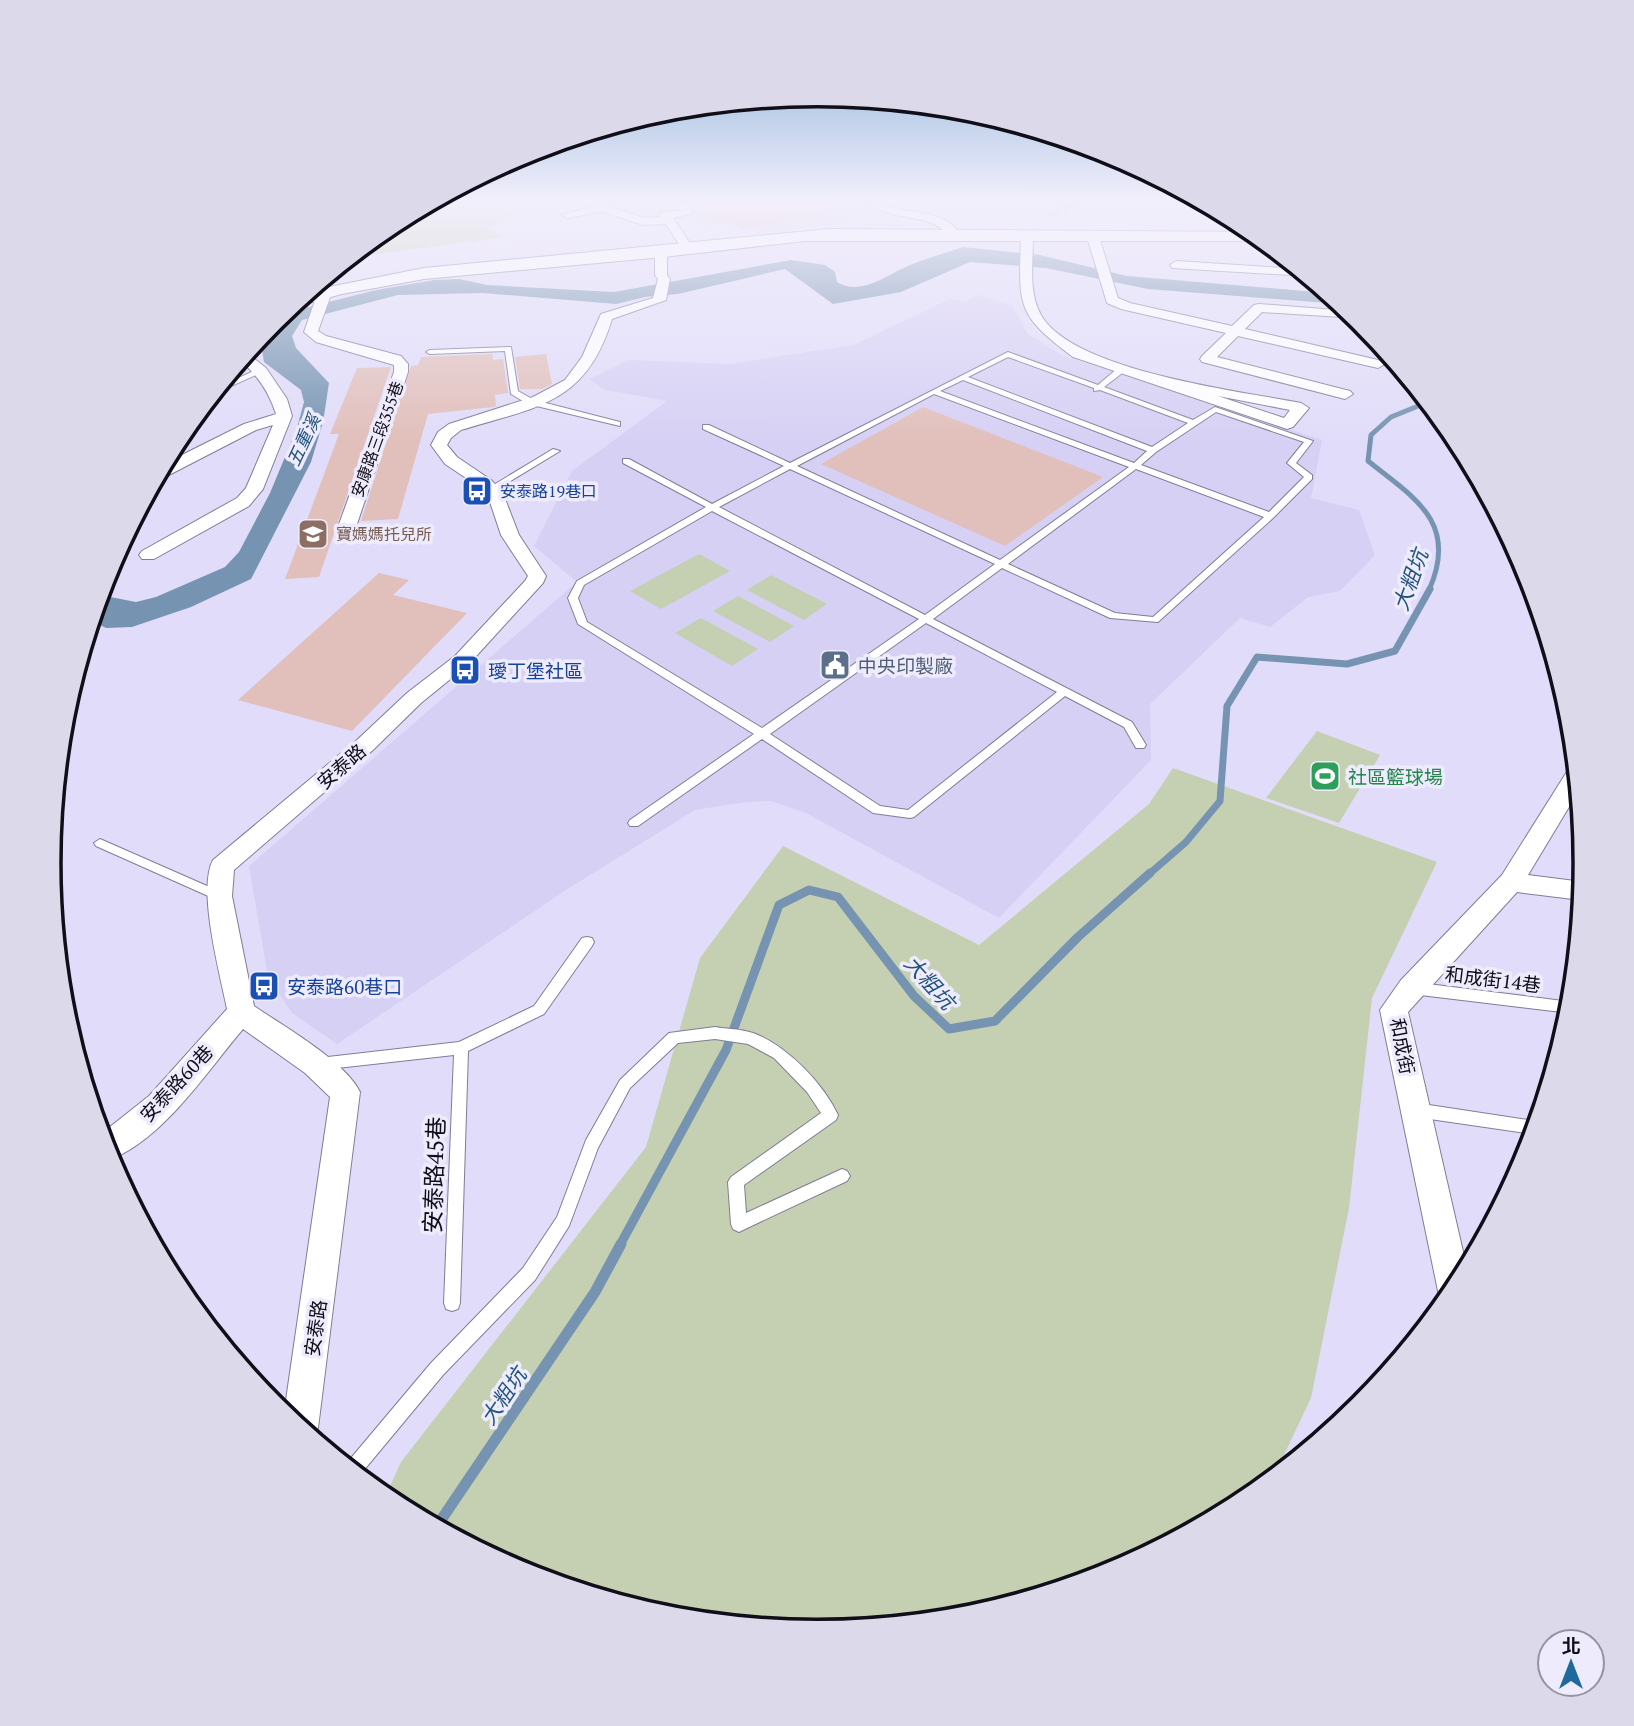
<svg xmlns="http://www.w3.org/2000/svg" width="1634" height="1726" viewBox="0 0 1634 1726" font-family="'PT Serif','Noto Sans TC',serif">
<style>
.built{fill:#d6d0f4}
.education{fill:#d9d3e8}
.green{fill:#c4d0b1}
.water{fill:#7694b1}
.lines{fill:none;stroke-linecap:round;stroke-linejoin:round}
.stream-far3{stroke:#7694b1;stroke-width:5}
.stream-far2{stroke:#7694b1;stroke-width:7}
.stream-far1{stroke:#7694b1;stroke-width:9}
.stream{stroke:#7694b1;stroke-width:11}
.building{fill:#e1bfba}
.service-casing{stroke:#817c96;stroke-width:2}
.minor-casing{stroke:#817c96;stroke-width:2}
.secondary-casing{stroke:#817c96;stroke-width:2}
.path{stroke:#89859a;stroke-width:2.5;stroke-dasharray:2 2;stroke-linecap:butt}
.service{fill:#fff;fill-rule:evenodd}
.minor{fill:#fff;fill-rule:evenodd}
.secondary{fill:#fff;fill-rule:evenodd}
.labels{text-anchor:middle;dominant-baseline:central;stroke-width:7;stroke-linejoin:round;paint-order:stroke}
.far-street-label{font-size:16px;fill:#100e18;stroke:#eeebfd}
.far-transit-label{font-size:16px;fill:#164399;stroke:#eeebfd;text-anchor:start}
.far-education-label{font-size:16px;fill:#785e54;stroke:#eeebfd;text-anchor:start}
.far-water-label{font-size:18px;font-style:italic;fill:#23547c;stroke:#eeebfd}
.service-label{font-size:19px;fill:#4e5e75;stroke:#eeebfd;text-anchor:start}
.transit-label{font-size:19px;fill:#164399;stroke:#eeebfd;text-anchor:start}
.street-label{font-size:19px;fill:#100e18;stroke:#eeebfd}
.leisure-label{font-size:19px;fill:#27864d;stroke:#eeebfd;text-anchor:start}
.water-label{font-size:21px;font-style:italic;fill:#23547c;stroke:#eeebfd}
.near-street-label{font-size:23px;fill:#100e18;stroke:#eeebfd}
.rim{fill:none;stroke:#100e18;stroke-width:3.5}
</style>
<rect width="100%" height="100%" fill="#e1dcf9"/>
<path class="built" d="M978,295L1013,306L1028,334L1061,355L1322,440L1311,498L1359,510L1375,555L1340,591L1308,597L1270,627L1240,618L1150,704L1151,760L999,918L806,813L771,801L746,802L695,810L569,888L337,1044L292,1013L268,977L249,866L577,582L534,546L572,471L667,401L605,390L589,379L628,360L730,364L854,345L949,299L964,302Z"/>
<path class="education" d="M684,202H870L890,212L846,220L847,222L757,234L751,229L741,230L734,225L724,223L701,226Z"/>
<path class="green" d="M432,202H539L488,228L504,237L349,258L391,224Z
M699,554L730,571L661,609L630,591Z
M771,575L827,604L804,620L747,590Z
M738,596L794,626L770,642L713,611Z
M701,618L758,649L732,666L675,633Z
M1317,731L1380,755L1339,823L1266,798Z
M1173,768L1437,862L1372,998L1349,1208L1311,1398L1273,1478L1243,1502L1111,1573L966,1616L817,1631L667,1616L523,1572L385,1497L401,1462L646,1147L700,958L783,846L979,945L1149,804Z"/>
<path class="water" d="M963,247L1040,255L1127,276L1328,293L1340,304L1148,289L1046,268L970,262L901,292L833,304L785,269L678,294L645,297L616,304L483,293L398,295L302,320L292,336L296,348L329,383L323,422L311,462L251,579L191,607L132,627L106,628L92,621L100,595L136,602L156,597L225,567L239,552L270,493L297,428L304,402L301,390L264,362L260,338L281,314L376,290L434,280L459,279L487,285L614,292L791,260L825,265L835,272L837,282C861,297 888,274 910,265C927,258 946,253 963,247Z"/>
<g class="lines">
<path class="stream-far3" d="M1428,402L1391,417L1371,435L1368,461C1415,498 1459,523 1429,590"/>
<path class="stream-far2" d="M1148,875L1186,842L1220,801L1227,706L1257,657L1347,664L1395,651L1430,589"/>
<path class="stream-far1" d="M620,1245L726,1050L779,905L809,890L838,897L914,996L949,1029L995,1021L1078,937L1150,873"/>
<path class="stream" d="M437,1526L595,1292L621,1244"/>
</g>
<path class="building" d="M690,202H830L831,213L742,229L733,222L714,224Z
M492,354L493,360L503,359L508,393L495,395L496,406L493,407L428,414L398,519L361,521L411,366L418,365L421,357Z
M546,354L552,384L542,389H520L515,357Z
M391,367L319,577L285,579L339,434H330L357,368Z
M923,407L1103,477L1005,546L821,464Z
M379,573L409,580L393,595L467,613L352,731L238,700Z"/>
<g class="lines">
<g class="service-casing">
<path id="service" d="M511,347L518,391L534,400L620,422V426L528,404L511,394L505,351L430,354L426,352L430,350Z
M1008,352L1098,385L1119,367H1125V371L1104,387L1193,420L1215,407L1313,441L1296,463L1312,475V479L1273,518L1158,622L1110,618L1002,568L933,619L1132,722L1146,745L1144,748H1136L1124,727L1065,696L914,817L910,818L873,813L762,739L638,826H630L628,823L630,820L754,734L578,624L568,598L577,581L706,507L623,463V459H629L712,504L784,466L703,429V425H709L790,463ZM1008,357L1094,388V391L1100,390L1188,423L1152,447L968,377ZM963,380L1147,451L1134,463L940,391ZM934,394L1129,467L1000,560L797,466ZM1216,412L1304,442L1287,463L1304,477L1269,512L1141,465L1156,452ZM790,469L995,564L925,615L719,507ZM1136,469L1264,517L1153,617L1115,613L1008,564ZM712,511L919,619L762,728L587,622L578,598L584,585ZM926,623L1057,692L908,810L880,806L770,734Z
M258,369L265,371L213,394L219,387Z
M553,449L560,451L494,491L487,489Z
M100,839L223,893L225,896L223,899H215L96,846L94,843Z
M587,937L592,938L594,942L592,946L544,1014L468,1051L460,1303L458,1309L452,1311L446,1309L444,1303L454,1055L319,1070L314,1068L312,1064L314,1060L319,1058L459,1042L534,1006L582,938Z
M1412,982L1571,1002L1570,1013L1412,994L1407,992L1405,988L1407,984Z
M715,1027C727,1029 741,1029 753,1033C786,1045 823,1083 838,1115L836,1120L744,1185L746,1213L842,1169L847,1171L850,1176L847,1181L745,1229L739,1232L733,1229L731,1224L728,1182L731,1177L821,1113L807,1092L774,1058L748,1044L715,1039L678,1043L630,1088L598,1148L569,1226L535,1280L443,1375L359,1476L346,1464L431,1363L523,1268L557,1217L586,1140L620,1080L669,1033Z
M1416,1103L1535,1121L1537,1122L1533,1134L1416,1117L1411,1115L1409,1110L1411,1105Z"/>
</g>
<g class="minor-casing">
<path id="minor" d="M675,202H687L693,213L673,218L694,249L692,252H684L666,224L643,225L601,211L568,218L562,215L602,204L644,218L660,217V213L680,210Z
M867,202C878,202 885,205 895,208C921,214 946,212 962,236L952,239C932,210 892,224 867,202Z
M1027,232L1033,236C1033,261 1028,292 1041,315C1073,371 1239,391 1301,403L1309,408L1293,427L1287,429L1073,357C1015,314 1019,305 1021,236ZM1218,396L1290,410L1284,418Z
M1093,233L1099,237L1118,298L1130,303L1232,326L1254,305L1259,304L1349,311L1358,318L1262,312L1245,329L1378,360L1385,364L1378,368L1238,336L1217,357L1350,391L1353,394L1345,399L1202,362L1200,359L1202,356L1226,333L1121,309L1107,303L1087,237Z
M661,249L667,253V275L670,279L666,300L612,319C586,405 536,407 461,430L451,438L447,445L457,457L491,480L502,491L519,535L546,576L543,583L469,664L421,703L373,750L234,870L232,896L254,1006C283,1026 345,1061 360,1092L318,1428L314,1439L284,1414L330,1097L305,1073L243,1029C207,1071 163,1140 109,1160L101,1134L149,1096L227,1009C220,974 197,889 213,860L357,740L407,693L455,656L525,581L528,576L501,535L488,496L472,482L445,464L431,445L438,432L449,424L533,397L565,380L582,357L601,314L653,298L658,279L655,275V253Z
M1176,261L1298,269L1306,276L1172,268L1170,265Z
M325,288L332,292L318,331L326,336L401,356L408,364V372L356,527L347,532L338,527L394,372V365L316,342L304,332L318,292Z
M247,353L266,368L287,399L292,416L263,489L249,506L154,559H142L139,555L142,551L237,498L246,488L273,425L256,430L165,477H157L164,464L244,424L276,414C269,392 258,376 241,361Z
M1576,768L1578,792L1528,875L1583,882L1581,900L1517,892L1408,1012L1467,1269L1445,1303L1438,1291L1380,1010L1401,980L1502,875L1568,770Z"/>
</g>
<g class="secondary-casing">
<path id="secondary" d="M829,229L1253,232L1264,241H805L663,257L424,279L342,294L298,306L293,304L309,291L424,268Z"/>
</g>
<path class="path" d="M1063,205L1114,202
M1049,215L1067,208L1061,202"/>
<use href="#service" class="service"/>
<use href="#minor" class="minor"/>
<use href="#secondary" class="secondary"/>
</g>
<linearGradient id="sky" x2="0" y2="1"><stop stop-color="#7aa7d2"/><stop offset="0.45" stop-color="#f2effc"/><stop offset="1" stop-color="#f2effc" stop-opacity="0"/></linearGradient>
<rect width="1634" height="444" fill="url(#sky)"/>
<defs>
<g id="bus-square" transform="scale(1.575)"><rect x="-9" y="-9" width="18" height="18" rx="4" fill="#1a4fb4" stroke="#eeebfd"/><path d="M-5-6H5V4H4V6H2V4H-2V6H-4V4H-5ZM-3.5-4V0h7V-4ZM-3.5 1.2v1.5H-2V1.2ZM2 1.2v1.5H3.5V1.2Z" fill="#fff"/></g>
<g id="school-square" transform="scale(1.575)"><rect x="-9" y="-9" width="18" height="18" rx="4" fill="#8d6e63" stroke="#eeebfd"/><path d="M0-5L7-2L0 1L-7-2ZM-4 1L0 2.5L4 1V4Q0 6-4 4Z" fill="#fff"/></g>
<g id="civic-square" transform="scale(1.575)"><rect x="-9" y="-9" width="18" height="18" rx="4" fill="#5c6f8a" stroke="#eeebfd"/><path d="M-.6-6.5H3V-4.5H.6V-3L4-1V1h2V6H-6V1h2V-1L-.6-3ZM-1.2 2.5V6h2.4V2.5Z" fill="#fff"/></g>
<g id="stadium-square" transform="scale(1.575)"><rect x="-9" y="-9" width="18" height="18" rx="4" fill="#2e9e5b" stroke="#eeebfd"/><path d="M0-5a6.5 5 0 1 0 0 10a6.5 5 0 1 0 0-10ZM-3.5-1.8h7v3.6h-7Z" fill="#fff"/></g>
</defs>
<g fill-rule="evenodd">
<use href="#bus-square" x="477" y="491"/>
<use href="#school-square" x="313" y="534"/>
<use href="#civic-square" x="835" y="665"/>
<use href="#bus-square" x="465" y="670"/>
<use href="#stadium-square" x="1325" y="776"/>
<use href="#bus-square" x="264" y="986"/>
</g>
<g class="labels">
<g class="far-street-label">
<text transform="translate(377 439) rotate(-70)">安康路三段355巷</text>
</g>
<g class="far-transit-label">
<text x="500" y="491">安泰路19巷口</text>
</g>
<g class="far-education-label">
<text x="336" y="534">寶媽媽托兒所</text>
</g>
<g class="far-water-label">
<text transform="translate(303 440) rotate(-65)">五重溪</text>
</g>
<g class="service-label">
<text x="858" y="665">中央印製廠</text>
</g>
<g class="transit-label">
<text x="488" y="670">璦丁堡社區</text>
<text x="287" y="986">安泰路60巷口</text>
</g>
<g class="street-label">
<text transform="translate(341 766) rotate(-41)">安泰路</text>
<text transform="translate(1493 979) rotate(7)">和成街14巷</text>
<text transform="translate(1403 1046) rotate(79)">和成街</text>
<text transform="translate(176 1083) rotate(-47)">安泰路60巷</text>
<text transform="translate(315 1328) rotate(-82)">安泰路</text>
</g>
<g class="leisure-label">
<text x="1348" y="776">社區籃球場</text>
</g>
<g class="water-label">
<text transform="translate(1410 580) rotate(-70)">大粗坑</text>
<text transform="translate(930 982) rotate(48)">大粗坑</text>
<text transform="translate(503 1396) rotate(-56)">大粗坑</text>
</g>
<g class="near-street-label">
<text transform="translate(434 1175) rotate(-88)">安泰路45巷</text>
</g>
</g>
<path d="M0 0H1634V1726H0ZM61 863a756 756 0 1 1 1512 0a756 756 0 1 1-1512 0Z" fill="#dcd9eb" fill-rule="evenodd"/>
<path class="rim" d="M61 863a756 756 0 1 1 1512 0a756 756 0 1 1-1512 0Z"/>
<g transform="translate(1571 1663)"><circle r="33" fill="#eeebfd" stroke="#9593a1" stroke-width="2"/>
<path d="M0-5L12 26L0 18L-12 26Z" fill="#20699d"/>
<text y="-10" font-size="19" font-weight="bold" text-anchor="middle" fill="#100e18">北</text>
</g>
</svg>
